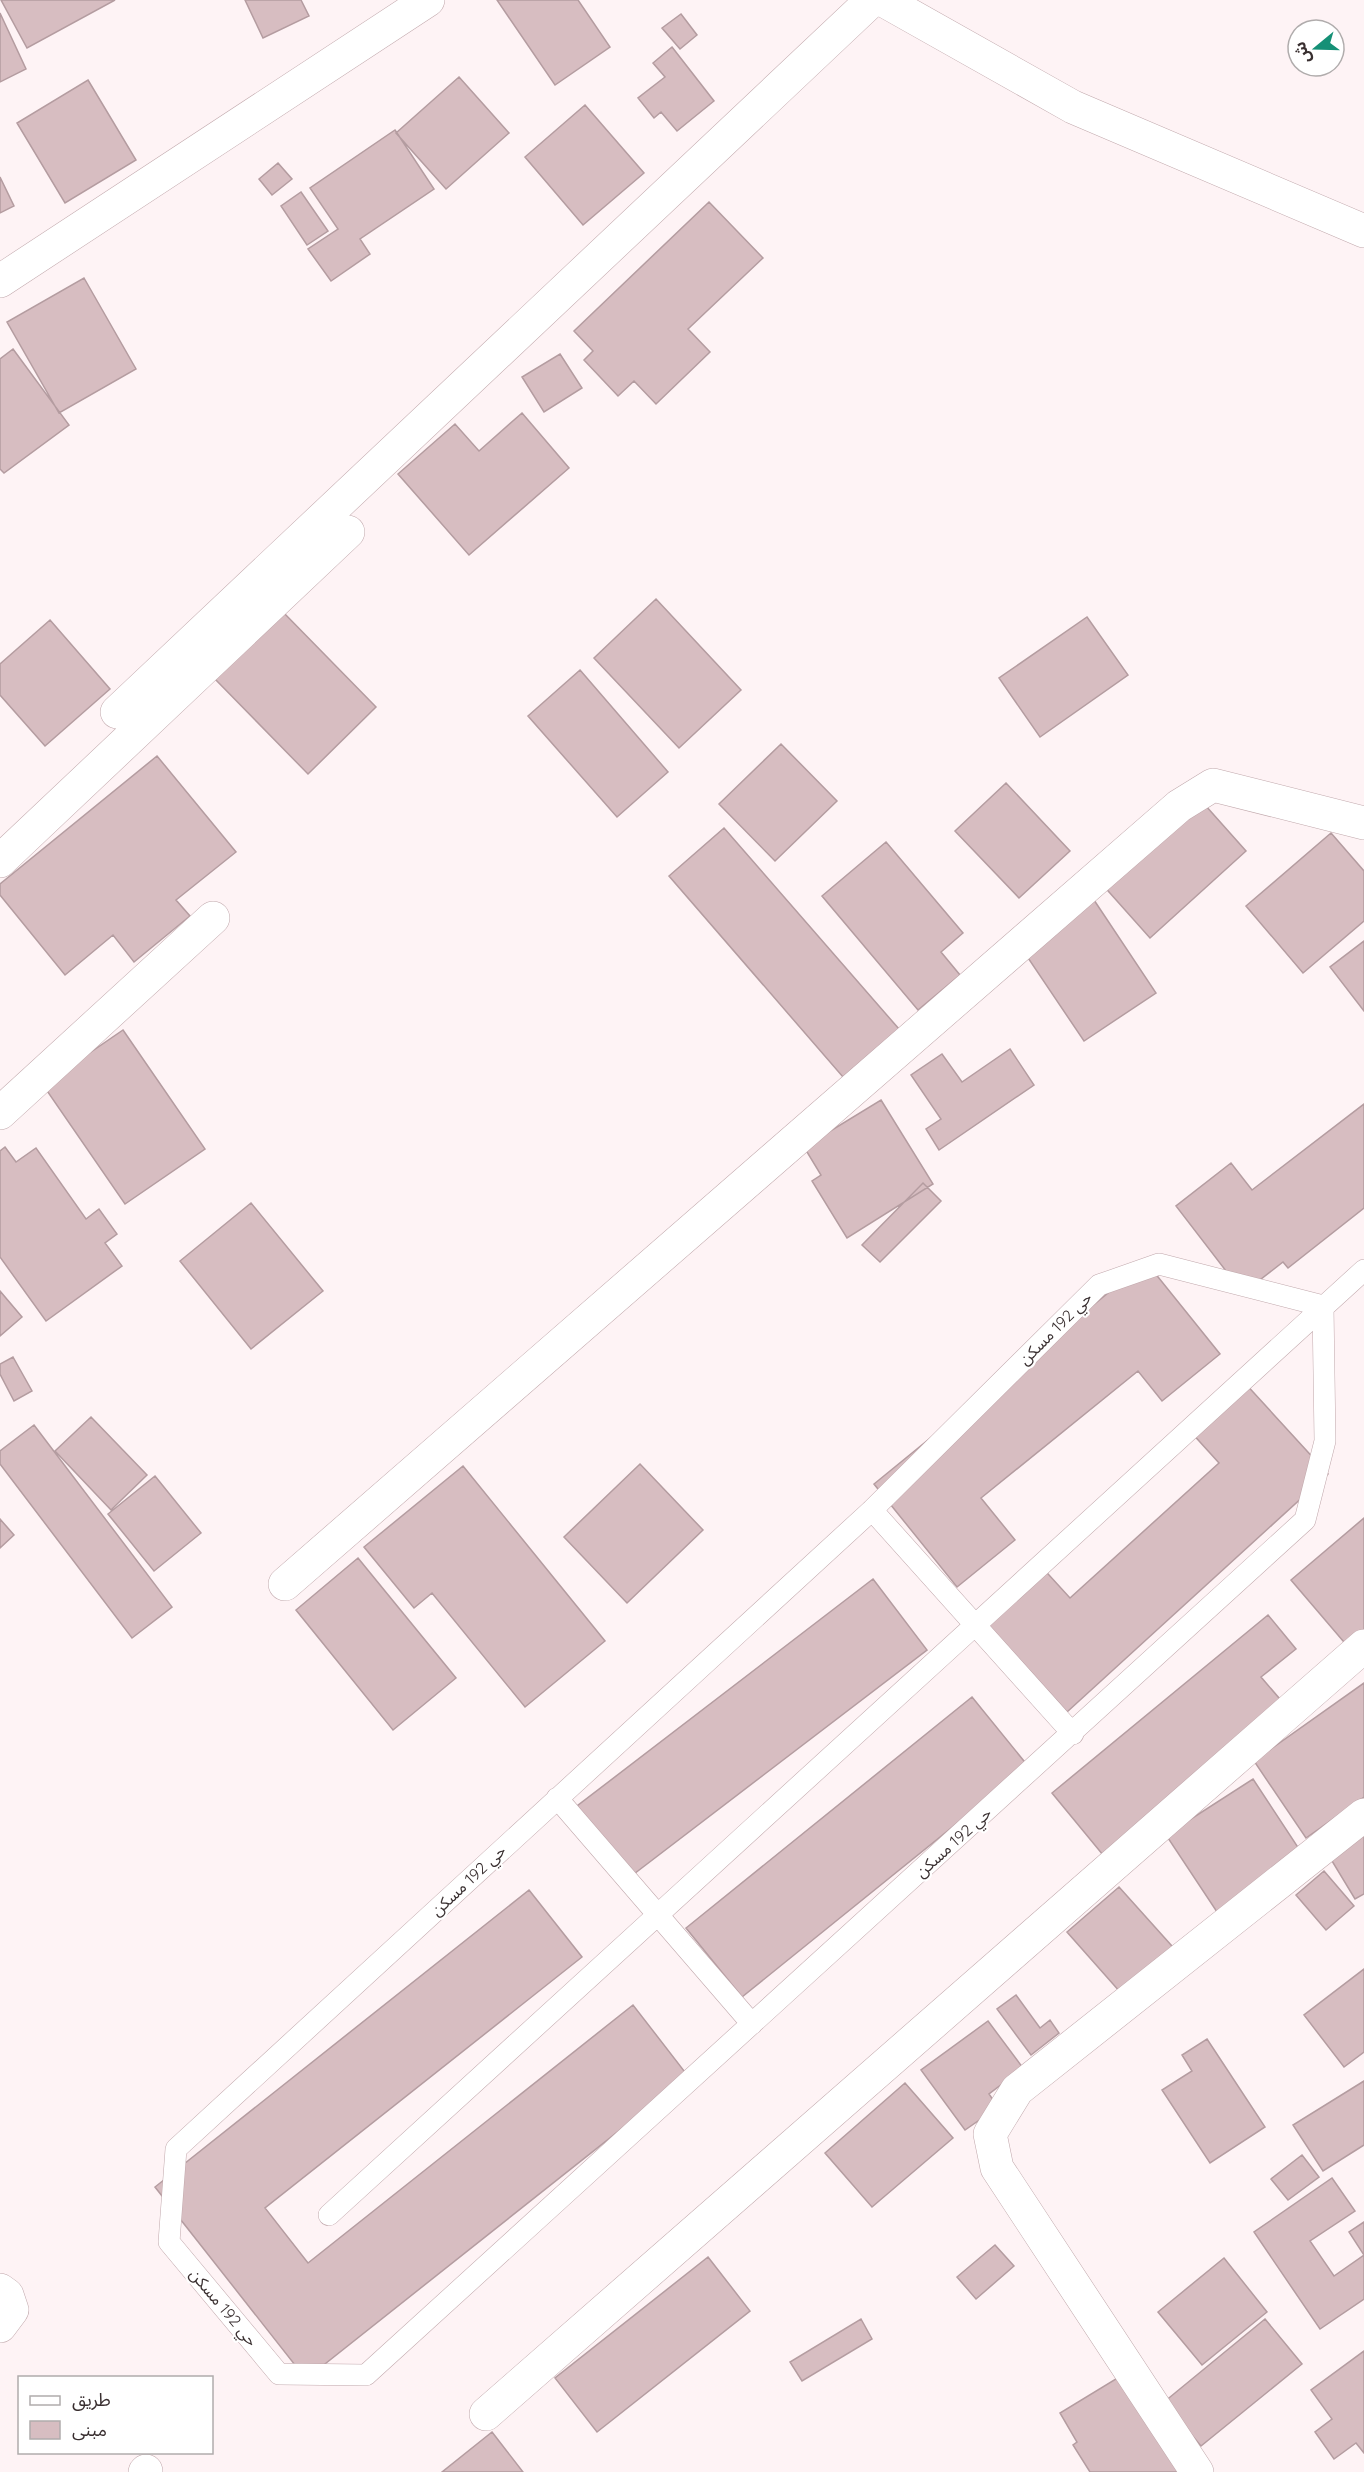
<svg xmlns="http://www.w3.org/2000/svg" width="1364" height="2472" viewBox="0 0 1364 2472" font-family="Quicksand,'Noto Sans Arabic',sans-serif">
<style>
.building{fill:#d7bdc1;stroke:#b49ca0;stroke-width:1.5}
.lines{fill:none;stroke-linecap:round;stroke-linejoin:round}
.service-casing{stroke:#c1a8ac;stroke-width:22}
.minor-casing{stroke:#c1a8ac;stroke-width:34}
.tertiary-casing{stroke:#c1a8ac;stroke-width:34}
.service{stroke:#fff;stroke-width:21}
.minor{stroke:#fff;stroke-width:33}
.tertiary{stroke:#fff;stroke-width:33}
.labels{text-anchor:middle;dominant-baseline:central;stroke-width:4.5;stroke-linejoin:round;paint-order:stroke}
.street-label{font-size:16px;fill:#392f30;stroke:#fff}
</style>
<rect width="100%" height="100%" fill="#fef3f5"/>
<path class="building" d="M1,0H115L27,48Z
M245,0H301L309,16L263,38Z
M497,0H578L610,47L555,85Z
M0,13L26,69L0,82Z
M681,14L697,35L680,49L662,28Z
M672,47L714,101L677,131L661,112L654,118L638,98L665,77L653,63Z
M459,77L509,133L446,189L396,133Z
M88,80L136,160L65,203L17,123Z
M585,105L644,173L583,225L525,157Z
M395,130L434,189L360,239L370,254L331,281L308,249L338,229L310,188Z
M278,163L292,179L272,195L259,179Z
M0,177L14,206L0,213Z
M301,192L328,231L307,245L281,206Z
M709,202L763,258L688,329L710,352L656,404L634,381L618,396L584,360L593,351L574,331Z
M84,278L136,369L59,413L7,322Z
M13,349L69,425L4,473L0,469V359Z
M560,354L582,388L544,412L522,377Z
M522,413L569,468L469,555L398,474L455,424L479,451Z
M656,599L741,690L679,748L594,658Z
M282,611L376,707L308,774L214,678Z
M1087,617L1128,675L1040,737L999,678Z
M50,620L110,689L45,746L0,695V664Z
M580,670L668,772L617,817L528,716Z
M781,744L837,801L775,861L719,804Z
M157,756L236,852L176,900L190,916L134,962L113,935L65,975L0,895V884Z
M1006,783L1070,851L1019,898L955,831Z
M1197,796L1246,851L1150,938L1101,883Z
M724,828L899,1029L843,1077L669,876Z
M1331,833L1364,871V921L1303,973L1246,906Z
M886,842L963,933L941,952L960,975L918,1010L822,896Z
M1092,897L1156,993L1084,1041L1020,946Z
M1364,941V1011L1330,967Z
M123,1030L205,1149L125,1204L43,1085Z
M1010,1049L1034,1085L939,1150L926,1129L941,1119L911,1075L942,1054L962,1082Z
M881,1100L933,1184L847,1238L812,1181L821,1175L804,1147Z
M1364,1104V1208L1288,1268L1283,1262L1243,1293L1176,1206L1231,1163L1252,1190Z
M5,1147L16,1162L36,1148L86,1219L99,1209L117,1234L105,1243L122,1266L46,1321L0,1257V1151Z
M923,1183L941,1201L880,1262L862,1245Z
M251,1203L323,1291L251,1349L180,1261Z
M1146,1262L1220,1354L1162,1401L1138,1371L981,1498L1015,1540L957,1587L874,1484Z
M0,1291L22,1317L0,1336Z
M13,1357L32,1391L14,1401L0,1374V1364Z
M1243,1381L1328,1474L1067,1712L981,1617L1039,1564L1070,1598L1219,1463L1190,1431Z
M91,1417L147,1475L111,1510L55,1451Z
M34,1425L172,1607L132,1638L0,1464V1451Z
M640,1464L703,1530L627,1603L564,1537Z
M463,1466L605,1641L525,1707L432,1593L414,1608L364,1547Z
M155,1476L201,1533L154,1571L108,1514Z
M1364,1518V1635L1349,1648L1291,1580Z
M0,1519L14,1535L0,1548Z
M358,1558L456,1678L393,1730L296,1610Z
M873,1579L927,1650L630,1877L577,1806Z
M1268,1615L1296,1649L1261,1677L1285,1705L1103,1855L1052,1793Z
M1364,1683V1797L1306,1838L1254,1761Z
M972,1697L1028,1766L742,1997L686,1928Z
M1253,1779L1305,1858L1219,1915L1166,1835Z
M1364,1835V1894L1355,1899L1329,1856Z
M1324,1871L1354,1906L1326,1930L1296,1895Z
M1119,1887L1180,1955L1128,2001L1067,1932Z
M529,1890L582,1957L265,2208L308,2263L633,2005L688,2076L306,2379L155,2187Z
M1364,1969V2052L1344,2067L1304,2015Z
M1016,1995L1040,2028L1050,2020L1059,2033L1031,2055L997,2009Z
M988,2021L1023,2068L989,2094L998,2107L965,2130L921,2070Z
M1207,2039L1265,2127L1210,2163L1162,2090L1192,2071L1182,2055Z
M1364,2081V2145L1323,2171L1293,2125Z
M905,2083L953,2138L872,2207L825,2153Z
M1302,2155L1319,2177L1288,2200L1271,2179Z
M1332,2178L1355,2211L1310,2241L1334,2276L1364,2255L1349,2232L1364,2222V2299L1320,2329L1254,2232Z
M995,2245L1014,2266L976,2299L957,2277Z
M708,2257L750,2311L597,2432L555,2378Z
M1224,2258L1267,2312L1202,2365L1158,2312Z
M861,2319L872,2339L802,2381L790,2362Z
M1265,2319L1302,2364L1201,2446L1164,2402Z
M1364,2351V2453L1356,2443L1334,2459L1315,2432L1332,2419L1311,2390Z
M1124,2374L1181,2472H1090L1073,2445L1077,2442L1060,2413Z
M492,2432L523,2472H442Z"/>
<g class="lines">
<g class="service-casing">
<path id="service" d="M1159,1264L1323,1306L1325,1441L1305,1520L366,2375L279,2374L169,2242L176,2149L872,1510L1099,1285Z
M872,1510L1073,1734
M557,1798L752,2024
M329,2215L1364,1270"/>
</g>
<g class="minor-casing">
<path id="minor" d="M0,281L428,0
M117,712L872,0
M0,861L348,532
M0,1113L213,918
M285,1584L1179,806L1213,785L1364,823
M0,2290L7,2295L12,2310L0,2326
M486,2414L1364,1646
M145,2472L146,2471
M1197,2472L997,2168L990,2134L1017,2090L1364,1815"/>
</g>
<g class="tertiary-casing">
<path id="tertiary" d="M883,0L1073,107L1364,231"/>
</g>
<use href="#service" class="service"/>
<use href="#minor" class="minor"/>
<use href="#tertiary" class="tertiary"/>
</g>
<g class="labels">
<g class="street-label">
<text transform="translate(1055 1328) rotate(-45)">حي 192 مسكن</text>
<text transform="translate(953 1842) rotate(-42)">حي 192 مسكن</text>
<text transform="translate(468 1880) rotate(-43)">حي 192 مسكن</text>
<text transform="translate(224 2307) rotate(50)">حي 192 مسكن</text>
</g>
</g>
<rect x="18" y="2376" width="195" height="78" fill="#ffffff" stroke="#b0acac" stroke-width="1.5"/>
<rect x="30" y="2396" width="30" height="9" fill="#ffffff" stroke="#b0acac" stroke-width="1.5"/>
<text x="72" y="2406" font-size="18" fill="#392f30">طريق</text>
<rect x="30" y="2421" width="30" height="18" fill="#d7bdc1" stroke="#b0acac" stroke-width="1.5"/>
<text x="72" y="2436" font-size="18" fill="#392f30">مبنى</text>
<g transform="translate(1316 48) rotate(251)"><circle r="28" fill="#ffffff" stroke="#b0acac" stroke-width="1.5"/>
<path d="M0-4.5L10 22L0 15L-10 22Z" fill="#159076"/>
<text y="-9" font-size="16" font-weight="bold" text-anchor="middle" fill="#392f30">ش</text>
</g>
</svg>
